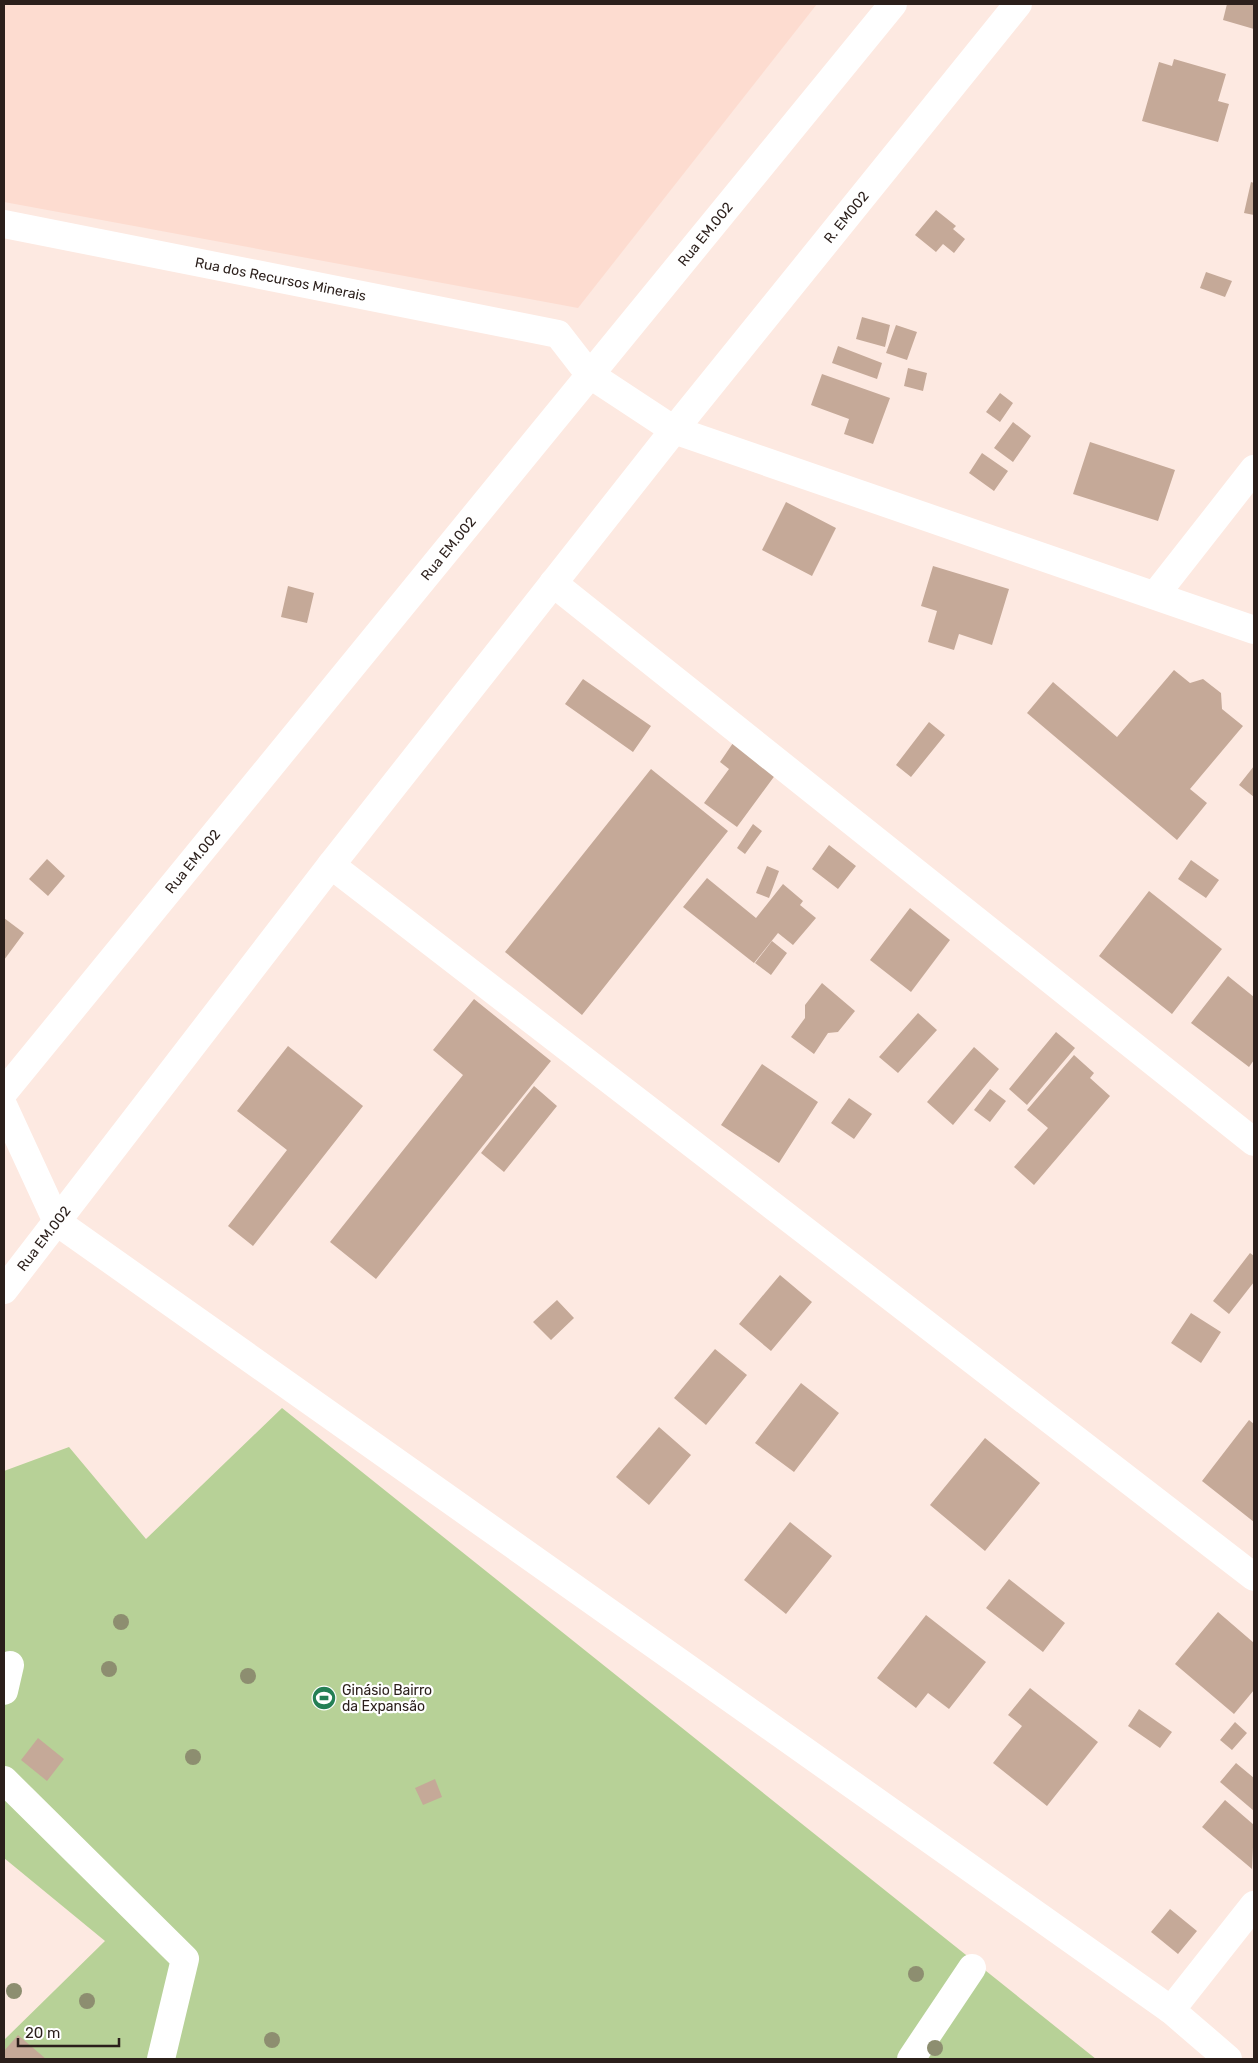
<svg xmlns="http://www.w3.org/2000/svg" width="1258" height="2063" viewBox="0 0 1258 2063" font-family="Rubik,sans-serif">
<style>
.built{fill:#fddcd0}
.green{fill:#b7d197}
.building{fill:#c5a998}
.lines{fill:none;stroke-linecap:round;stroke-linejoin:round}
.minor{stroke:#fff;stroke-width:28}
.tree{fill:#8d8e70}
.labels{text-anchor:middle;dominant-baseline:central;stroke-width:4.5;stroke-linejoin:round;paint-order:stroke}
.street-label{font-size:14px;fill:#2b1f1b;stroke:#fff}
.poi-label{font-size:14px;fill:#2b1f1b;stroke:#fff;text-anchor:start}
</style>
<rect width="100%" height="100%" fill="#fde9e1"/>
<path class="built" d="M4,4H817L578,308L4,202Z"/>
<path class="green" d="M282,1408L1096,2059H4V2040L105,1941L4,1858V1471L69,1447L146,1539Z"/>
<path class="building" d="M1227,4H1254V29L1223,20Z
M1174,59L1226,74L1218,101L1229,104L1218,142L1142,121L1159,62L1172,66Z
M1251,182L1254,183V215L1244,213Z
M936,210L956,226L953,229L965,239L954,253L943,244L936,252L915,235Z
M1206,272L1232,281L1225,297L1200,288Z
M862,317L890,325L885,347L856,339Z
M896,325L917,332L907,360L886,353Z
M838,346L882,363L877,379L832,363Z
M908,368L927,373L923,391L904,386Z
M822,374L890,398L873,444L844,434L849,419L811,405Z
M1000,393L1013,403L1000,422L986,412Z
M1013,422L1031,436L1013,462L994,448Z
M1090,442L1175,470L1158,521L1073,494Z
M982,453L1008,471L994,491L969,473Z
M786,502L836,528L812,576L762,550Z
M933,566L1009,589L992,645L959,634L954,650L928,642L937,611L921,606Z
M288,586L314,593L307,623L281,617Z
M1174,670L1190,683L1203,679L1221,693L1222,709L1243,726L1190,789L1207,803L1177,840L1027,713L1053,682L1117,737Z
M583,679L651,726L633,752L565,704Z
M929,722L945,735L911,777L896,765Z
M733,743L776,774L737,827L704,803L729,769L720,762Z
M1254,766V797L1239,785Z
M651,769L728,831L582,1015L505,952Z
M753,824L762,831L745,854L737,848Z
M829,845L856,866L838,889L812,869Z
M47,859L65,876L48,896L29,879Z
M1191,860L1219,880L1206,898L1178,879Z
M767,866L779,871L769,898L756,893Z
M707,878L756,918L783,884L803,901L800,905L816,918L793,945L778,933L754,963L683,907Z
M1149,891L1222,949L1172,1014L1099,956Z
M910,908L950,940L911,992L870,960Z
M4,918L24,933L4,960Z
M772,941L787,953L771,975L755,963Z
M1228,976L1254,997V1060L1249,1067L1191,1023Z
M822,983L855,1011L838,1032L828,1033L814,1054L791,1037L805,1018V1005Z
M474,999L551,1061L376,1279L330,1242L463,1075L433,1050Z
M918,1013L937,1030L898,1073L879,1057Z
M1056,1032L1075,1048L1027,1105L1009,1089Z
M288,1046L363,1106L253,1246L228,1226L287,1150L237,1111Z
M974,1047L999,1069L953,1125L927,1102Z
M1074,1055L1094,1073L1090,1078L1110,1096L1034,1185L1014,1167L1048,1128L1027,1110Z
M762,1064L818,1102L779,1163L721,1125Z
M534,1086L557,1106L504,1172L481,1153Z
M990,1089L1006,1101L990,1122L974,1110Z
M849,1098L872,1114L854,1139L831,1123Z
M1250,1253L1254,1256V1282L1229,1314L1213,1301Z
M780,1275L812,1302L771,1351L739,1324Z
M557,1300L574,1318L551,1340L533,1322Z
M1191,1313L1221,1332L1201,1363L1171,1343Z
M715,1349L747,1375L706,1425L674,1398Z
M801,1383L839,1413L794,1472L755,1443Z
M1249,1420L1254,1424V1522L1202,1481Z
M659,1427L691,1455L649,1505L616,1477Z
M985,1438L1040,1483L985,1551L930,1505Z
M790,1522L832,1556L786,1614L744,1580Z
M1009,1579L1065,1623L1043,1652L986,1608Z
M1218,1612L1254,1643V1690L1234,1714L1175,1664Z
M926,1615L986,1662L949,1709L928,1693L916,1708L877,1678Z
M1030,1688L1098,1742L1047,1806L993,1763L1022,1726L1008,1715Z
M1139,1709L1172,1732L1160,1748L1128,1726Z
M1235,1722L1247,1733L1232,1750L1220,1740Z
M38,1738L64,1759L47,1781L21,1760Z
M1236,1763L1254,1778V1811L1220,1782Z
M435,1779L442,1797L423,1805L415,1788Z
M1225,1800L1254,1825L1252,1869L1202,1827Z
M1170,1909L1197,1931L1178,1954L1151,1932Z
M18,2035L46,2059H4V2051Z"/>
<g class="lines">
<g class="minor">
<path id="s1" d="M4,224L558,334L589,374L674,430L1254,630"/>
<path d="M553,583L1254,1142"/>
<path d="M1156,594L1254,469"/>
<path d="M331,865L1254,1577"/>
<path id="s2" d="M4,1092L893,4"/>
<path d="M4,1107L57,1222L1171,2010L1228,2059"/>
<path id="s3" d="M4,1290L331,865L674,430L1018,4"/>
<path d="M4,1691L10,1665"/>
<path d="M4,1780L185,1959L161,2059"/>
<path d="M1171,2010L1254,1905"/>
<path d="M911,2059L972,1968"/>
</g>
</g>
<g class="tree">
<circle cx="121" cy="1622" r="8"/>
<circle cx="109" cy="1669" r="8"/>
<circle cx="248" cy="1676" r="8"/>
<circle cx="193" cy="1757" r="8"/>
<circle cx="916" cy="1974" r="8"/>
<circle cx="14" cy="1991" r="8"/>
<circle cx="87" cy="2001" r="8"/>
<circle cx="272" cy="2040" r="8"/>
<circle cx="935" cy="2048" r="8"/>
</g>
<defs>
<g id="stadium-disc" transform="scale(1.25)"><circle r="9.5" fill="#247f55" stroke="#fff"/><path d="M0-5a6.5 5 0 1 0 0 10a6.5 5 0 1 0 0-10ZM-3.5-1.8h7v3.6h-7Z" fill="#fff"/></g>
</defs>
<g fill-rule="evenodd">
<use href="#stadium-disc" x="324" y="1698"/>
</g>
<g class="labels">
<g class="street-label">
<text stroke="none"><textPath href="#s3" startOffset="1364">R. EM002</textPath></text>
<text stroke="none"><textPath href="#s2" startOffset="1108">Rua EM.002</textPath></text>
<text stroke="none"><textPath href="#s1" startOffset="282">Rua dos Recursos Minerais</textPath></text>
<text stroke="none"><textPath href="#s2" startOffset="702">Rua EM.002</textPath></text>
<text stroke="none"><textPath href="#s2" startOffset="298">Rua EM.002</textPath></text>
<text stroke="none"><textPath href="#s3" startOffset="65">Rua EM.002</textPath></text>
</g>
<g class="poi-label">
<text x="342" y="1690">Ginásio Bairro<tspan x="342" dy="16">da Expansão</tspan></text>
</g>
</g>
<rect width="1258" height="2063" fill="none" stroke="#2b1f1b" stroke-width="10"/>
<path d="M18 2038v8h101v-8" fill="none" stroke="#2b1f1b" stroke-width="2.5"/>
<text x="25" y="2038" font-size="15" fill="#2b1f1b" stroke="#ffffff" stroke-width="4" paint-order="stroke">20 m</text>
</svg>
